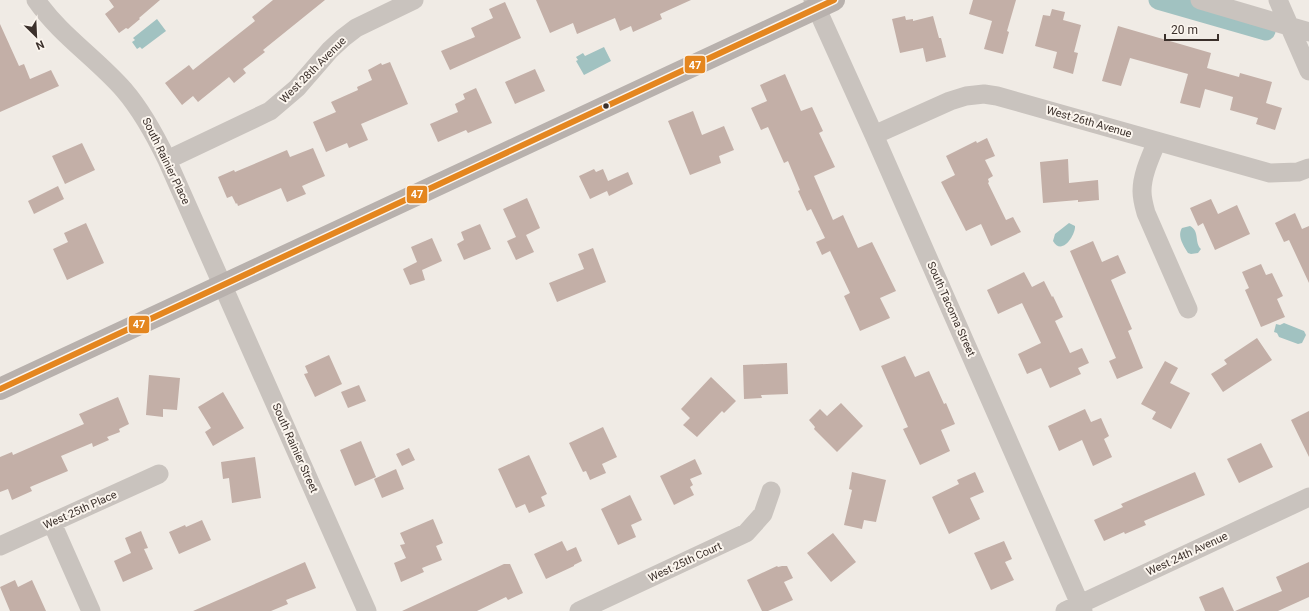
<svg xmlns="http://www.w3.org/2000/svg" width="1309" height="611" viewBox="0 0 1309 611" font-family="Roboto,sans-serif">
<style>
.water{fill:#a1c2c1}
.lines{fill:none;stroke-linecap:round;stroke-linejoin:round}
.canal{stroke:#a1c2c1;stroke-width:19}
.building{fill:#c3afa7}
.minor{stroke:#c9c3be;stroke-width:19}
.major{stroke:#b8b1ad;stroke-width:22}
.bus-1-casing{stroke:#fbf5ee;stroke-width:9}
.bus-1{stroke:#e4861f;stroke-width:6}
.bus-dot{fill:#3b302b;stroke:#fbf5ee;stroke-width:1.5}
.labels{text-anchor:middle;dominant-baseline:central;stroke-width:4;stroke-linejoin:round;paint-order:stroke}
.street-label{font-size:11px;fill:#3b302b;stroke:#fbf5ee}
.line-badge{stroke:#fbf5ee;stroke-width:1.5}
.badge-label{font-size:11px;text-anchor:middle;font-weight:bold;fill:#fff}
</style>
<rect width="100%" height="100%" fill="#f0ebe5"/>
<path class="water" d="M157,19L166,31L142,49L140,47L137,49L132,42L135,40L133,38Z
M604,47L611,61L584,75L576,61L578,60L576,57L583,53L585,56Z
M1069,223L1075,226C1076,234 1062,257 1053,241L1055,234Z
M1190,226C1200,231 1194,242 1201,249L1198,253L1191,254L1188,253C1183,245 1177,236 1182,228Z
M1284,323L1304,331L1306,335L1302,343L1298,344L1279,337L1277,333L1274,332L1276,324L1280,325Z"/>
<g class="lines">
<path class="canal" d="M1158,0L1266,31"/>
</g>
<path class="building" d="M109,0H160L139,18L140,19L128,29L126,28L119,33L105,14L114,7Z
M273,0H325L263,50L265,52L243,69L246,73L234,83L229,77L198,102L193,96L182,105L165,83L189,65L193,70L255,21L252,17Z
M536,0H691L660,14L662,19L633,32L631,26L620,31L615,18L577,34L573,23L550,33Z
M973,0H1016L1007,31L1009,32L1003,54L984,49L992,21L969,14Z
M505,2L521,38L450,70L441,51L475,37L471,28L493,18L489,9Z
M1052,9L1065,12L1063,20L1081,25L1074,52L1078,53L1073,74L1053,68L1057,52L1035,46L1043,15L1050,16Z
M905,16L906,20L913,19V21L933,16L939,38H941L946,57L926,62L923,48L900,53L892,19Z
M0,24L19,66L24,64L30,79L51,70L59,86L0,112Z
M1118,26L1211,53L1207,68L1239,77L1240,73L1272,82L1266,103L1282,108L1275,130L1256,124L1258,118L1230,110L1233,97L1205,89L1200,108L1180,103L1188,74L1130,58L1121,86L1102,81Z
M390,62L408,104L361,124L368,140L349,148L347,143L326,152L313,122L336,112L331,102L358,90L357,87L372,80L368,70L381,63L382,65Z
M535,69L545,91L515,104L505,82Z
M785,74L801,111L812,107L823,131L819,133L835,167L814,176L833,220L843,215L858,248L872,242L896,291L880,298L890,318L860,331L844,296L850,293L830,251L822,255L816,242L825,238L811,209L807,211L798,191L800,190L788,161L784,163L768,127L761,130L751,108L767,101L760,85Z
M476,88L492,123L468,133L466,130L438,142L430,124L458,112L455,104L465,99L463,94Z
M693,111L702,135L724,126L734,150L719,156L721,163L690,175L668,121Z
M987,138L995,156L985,160L993,176L988,179L989,182L988,183L1006,220L1013,217L1021,232L991,246L981,224L966,231L941,182L955,175L946,156L976,141L977,143Z
M82,143L95,170L65,184L52,156Z
M313,148L325,176L302,186L306,194L287,202L281,188L238,206L237,203L236,204L232,196L227,198L218,177L234,170L235,172L247,167L287,150L290,157Z
M1068,159L1069,183L1098,180L1099,200L1078,202V200L1043,203L1040,162Z
M594,169L596,172L603,169L608,181L628,172L633,184L609,196L607,191L590,199L579,176Z
M58,186L64,199L34,214L28,201Z
M527,198L540,228L526,235L534,252L516,260L507,241L516,237L503,209Z
M1211,199L1218,214L1237,205L1250,234L1215,250L1203,223L1198,226L1190,208Z
M1295,213L1302,229L1309,226V283L1289,240L1284,242L1275,223Z
M86,223L104,263L67,280L53,249L68,242L64,233Z
M480,224L491,249L464,260L457,244L464,240L461,232Z
M432,238L442,261L422,270L425,280L410,285L403,269L417,262L411,247Z
M1093,241L1102,262L1118,255L1126,273L1111,280L1132,329L1128,331L1143,368L1117,379L1109,361L1116,358L1070,251Z
M593,248L606,282L557,302L549,283L584,269L578,254Z
M1261,264L1266,275L1272,273L1283,296L1277,299L1285,317L1261,327L1245,290L1249,288L1242,272Z
M1024,272L1032,287L1044,281L1052,297L1053,296L1063,317L1055,321L1070,353L1082,348L1089,363L1078,368L1081,374L1050,388L1041,368L1027,374L1018,354L1041,343L1022,303L998,314L987,290Z
M1257,338L1272,360L1223,392L1211,374L1227,364L1224,360Z
M329,355L342,384L315,397L304,374L308,373L305,366Z
M905,356L915,377L929,371L944,404L946,403L955,424L941,430L950,451L920,465L903,429L908,427L881,366Z
M1165,361L1178,368L1170,383L1190,393L1171,429L1152,419L1156,412L1141,404Z
M787,363L788,394L761,395L762,398L744,399L743,365Z
M149,375L180,378L177,410L163,409V417L146,415Z
M711,377L736,401L724,413L722,411L697,437L683,425L690,418L681,409Z
M359,385L366,401L348,408L341,392Z
M223,392L244,428L213,446L205,432L211,428L198,407Z
M118,397L129,424L119,429L120,432L107,437L109,440L93,447L92,443L61,456L68,471L30,487L32,491L12,500L8,489L0,492V457L12,452L13,455L84,424L79,414Z
M841,403L863,426L837,452L814,429L815,427L809,420L820,409L827,416Z
M1085,409L1091,422L1101,418L1109,436L1104,439L1112,457L1093,466L1082,440L1059,451L1048,426Z
M1309,411V457L1291,420Z
M603,427L617,457L602,464L606,473L590,480L586,471L583,472L569,443Z
M361,441L376,477L355,486L340,450Z
M1261,443L1273,467L1239,483L1227,459Z
M409,448L415,460L402,466L396,454Z
M529,455L547,494L541,497L545,506L529,513L525,504L516,508L498,469Z
M255,457L261,498L232,503L229,478L223,479L221,462Z
M695,459L702,474L690,479L693,485L690,487L694,495L674,505L660,476Z
M396,469L404,489L382,498L374,479Z
M852,472L886,480L876,522L864,520L862,529L844,525L852,490L849,489Z
M975,472L984,492L970,498L980,519L949,534L932,497L959,484L957,480Z
M1195,472L1205,495L1144,521L1146,525L1125,534L1124,532L1104,541L1094,520L1123,507L1121,504Z
M630,495L642,520L631,525L636,537L618,545L601,509Z
M433,519L443,543L436,546L442,560L422,568L424,572L401,582L394,563L406,558L400,545L405,544L400,533Z
M202,520L211,540L179,554L169,532L185,525L186,527Z
M141,531L148,548L144,549L153,569L123,582L114,561L131,553L125,538Z
M833,533L856,562L831,582L807,553Z
M562,541L567,551L576,547L582,561L574,565V566L546,579L534,554Z
M1004,541L1012,559L1005,562L1014,580L991,590L974,553Z
M305,562L316,588L286,600L288,604L271,611H193Z
M1309,562V597L1278,611H1235L1282,591L1276,577Z
M504,564H510L523,593L508,600L506,597L477,611H402Z
M777,566L778,567L782,566H787L793,578L784,582L793,600L768,611H762L747,580Z
M15,580L18,587L32,580L46,611H10L0,587Z
M1223,587L1234,611H1205L1199,597Z"/>
<g class="lines">
<path class="minor" d="M36,0C60,35 96,58 124,90C142,111 155,135 167,160L367,611
M813,0L874,135L1083,611
M1200,0L1309,32
M1278,0L1309,71
M874,135L950,101L966,96L984,94L997,96L1270,173L1298,172L1309,168
M1157,141C1151,156 1142,174 1142,191C1142,198 1144,206 1146,213L1188,309
M167,160L270,111L297,88L330,50L343,38L356,28L414,0
M52,523L91,611
M0,546L159,474
M579,611L746,533L763,514L771,491
M1065,611L1309,497"/>
<path class="major" d="M0,389L834,0"/>
<g class="bus-1-casing">
<path id="bus-1" d="M0,389L834,0"/>
</g>
<use href="#bus-1" class="bus-1"/>
</g>
<circle class="bus-dot" cx="606" cy="106" r="3.5"/>
<g class="labels">
<g class="street-label">
<text transform="translate(313 70) rotate(-45)">West 28th Avenue</text>
<text transform="translate(1089 122) rotate(16)">West 26th Avenue</text>
<text transform="translate(166 161) rotate(64)">South Rainier Place</text>
<text transform="translate(951 309) rotate(66)">South Tacoma Street</text>
<text transform="translate(295 448) rotate(66)">South Rainier Street</text>
<text transform="translate(80 510) rotate(-24)">West 25th Place</text>
<text transform="translate(1187 554) rotate(-25)">West 24th Avenue</text>
<text transform="translate(685 562) rotate(-25)">West 25th Court</text>
</g>
</g>
<g class="line-badge">
<rect x="684" y="55" width="22" height="19" rx="4" fill="#e4861f"/>
<rect x="406" y="185" width="22" height="19" rx="4" fill="#e4861f"/>
<rect x="128" y="315" width="22" height="19" rx="4" fill="#e4861f"/>
</g>
<g class="badge-label">
<text x="695" y="69">47</text>
<text x="417" y="198">47</text>
<text x="139" y="328">47</text>
</g>
<g transform="translate(36 36) rotate(156)" stroke="#fbf5ee" stroke-width="3" paint-order="stroke">
<path d="M0-3L7 15L0 10L-7 15Z" fill="#3b302b"/>
<text y="-6" font-size="11" font-weight="bold" text-anchor="middle" fill="#3b302b">N</text>
</g>
<path d="M1165 34v6h53v-6" fill="none" stroke="#3b302b" stroke-width="2"/>
<text x="1171" y="34" font-size="12" fill="#3b302b" stroke="#fbf5ee" stroke-width="3" paint-order="stroke">20 m</text>
</svg>
